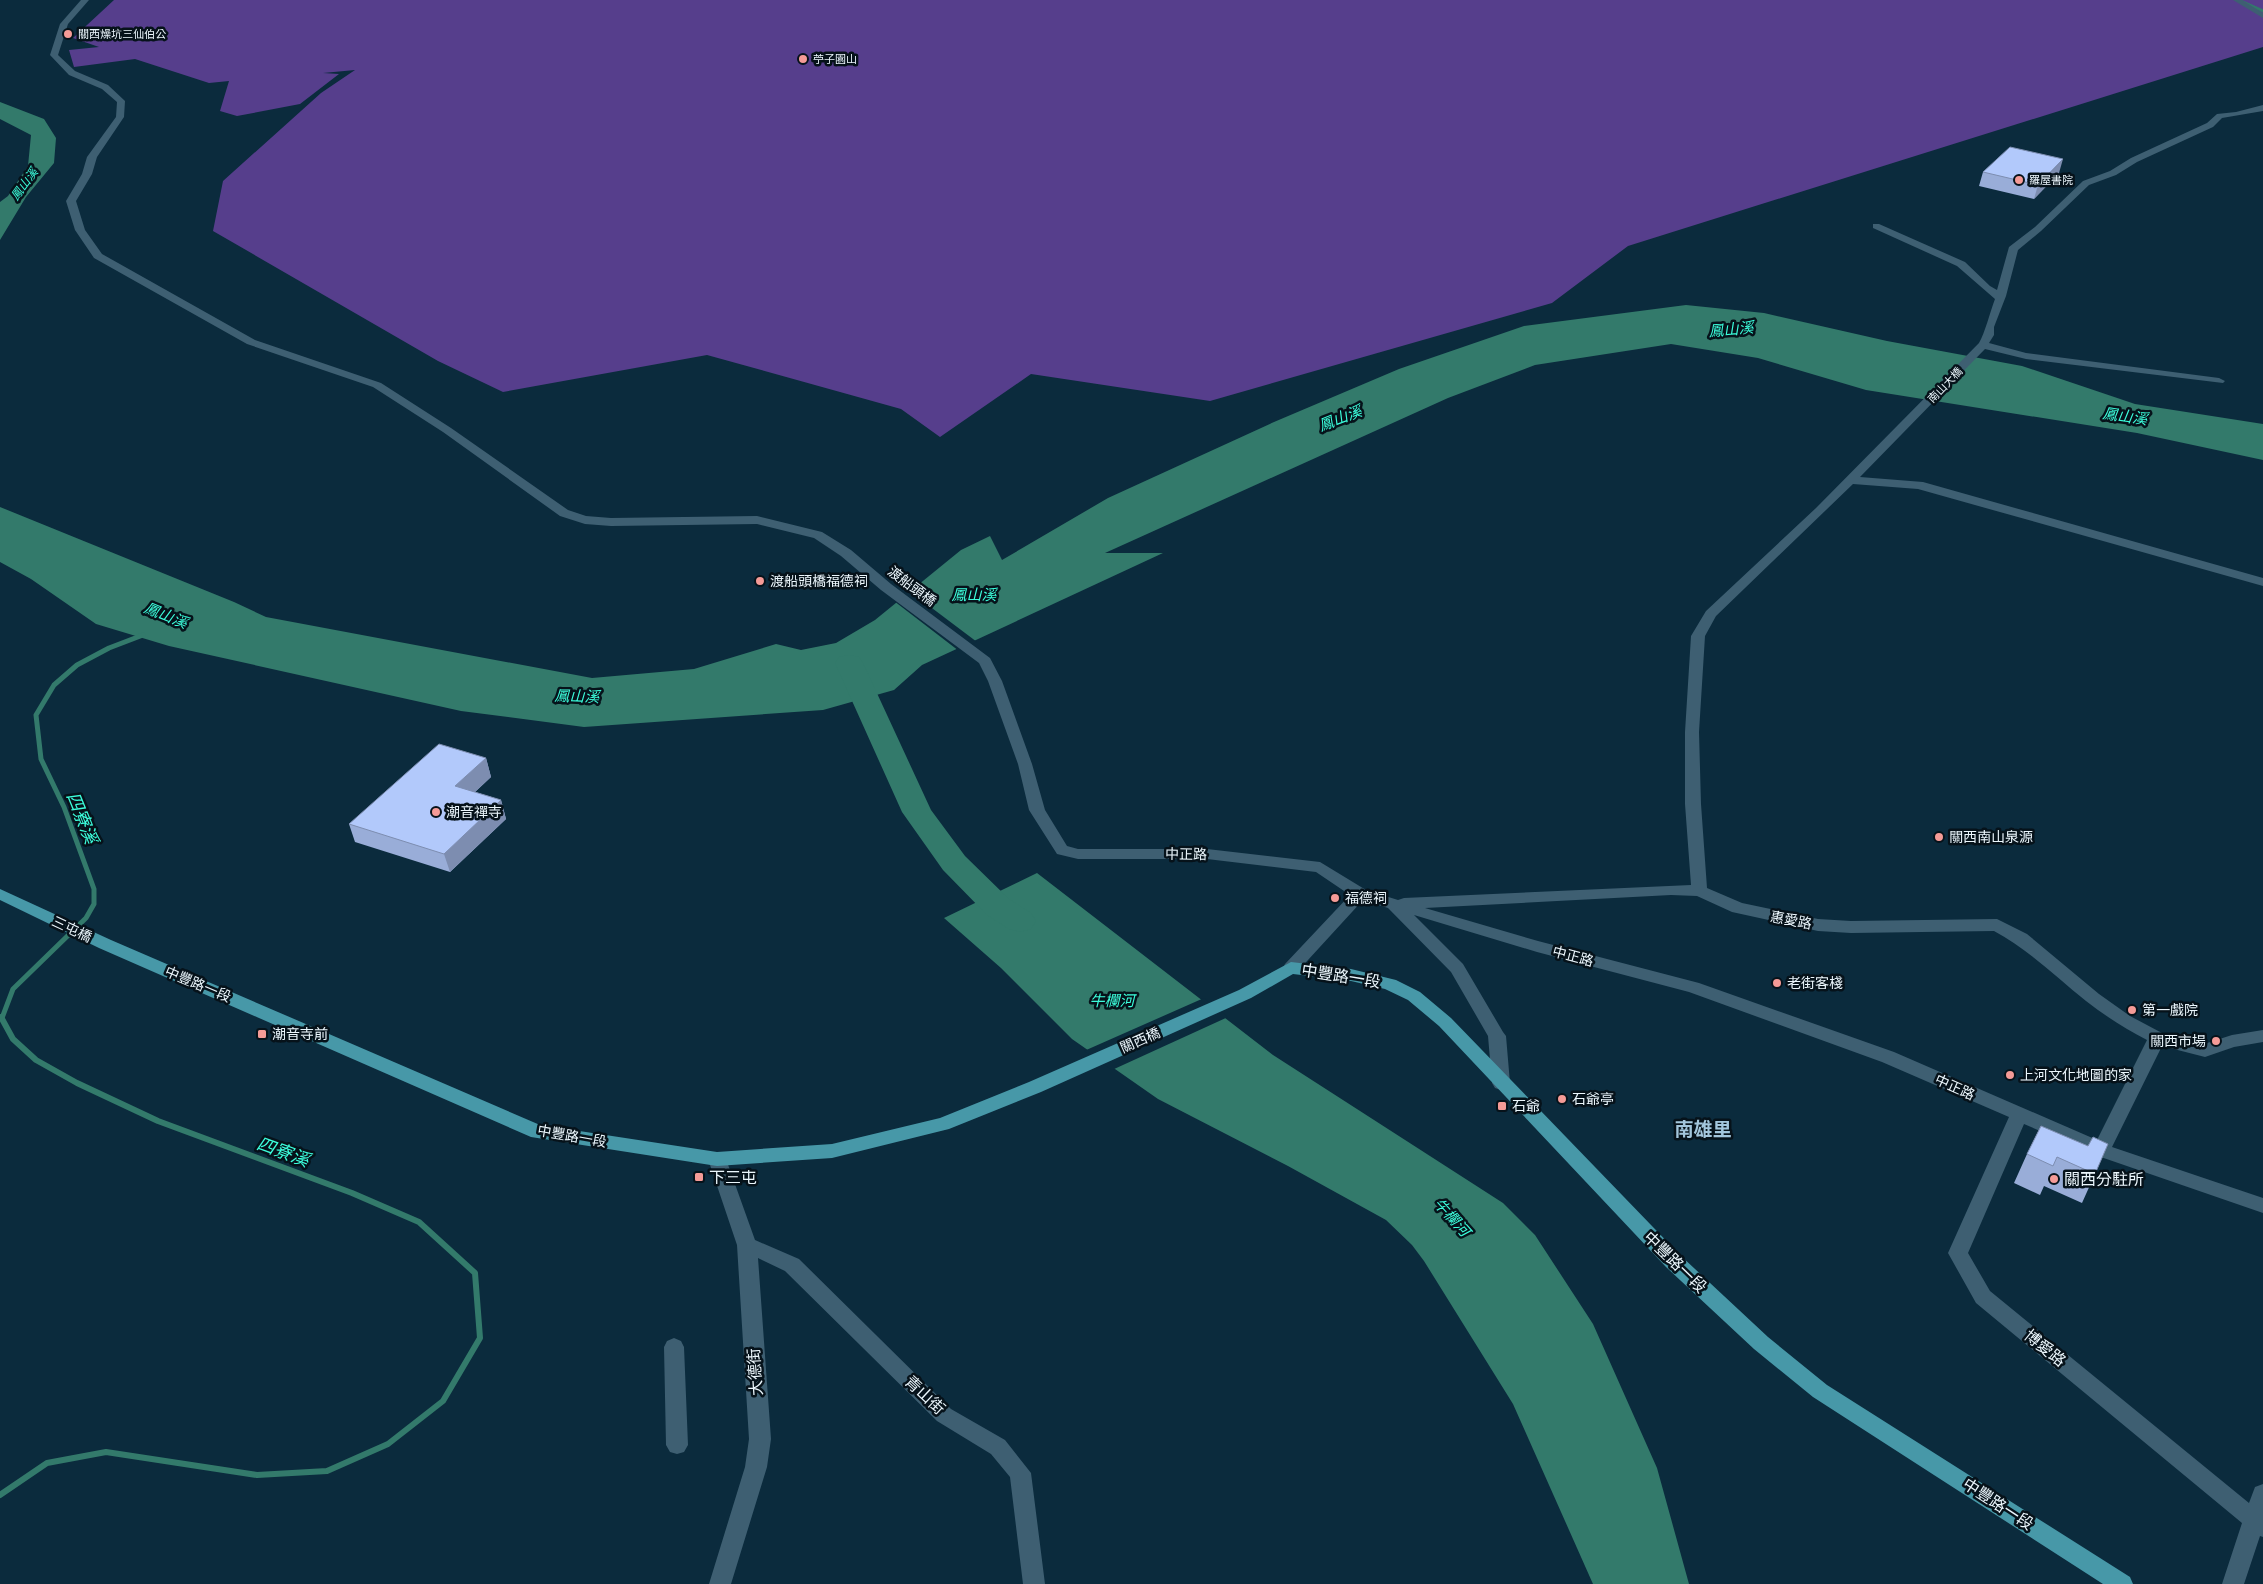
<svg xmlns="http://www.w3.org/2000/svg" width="2263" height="1584" viewBox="0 0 2263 1584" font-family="Montserrat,'Noto Sans TC',sans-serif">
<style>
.green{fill:#563e8c}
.water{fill:#337a6b}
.pier{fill:#0b2b3d}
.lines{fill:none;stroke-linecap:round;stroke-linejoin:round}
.stream-far2{stroke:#337a6b;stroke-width:3}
.stream-far1{stroke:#337a6b;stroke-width:5}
.stream{stroke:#337a6b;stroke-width:6}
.river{fill:#337a6b;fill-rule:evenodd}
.minor{fill:#3e5f72;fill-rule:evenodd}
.major{fill:#4798a8;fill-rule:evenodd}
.wall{fill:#99add8}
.shaded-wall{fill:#7d8db0}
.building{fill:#b2c9fb;stroke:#7d8db0}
.poi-dot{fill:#f59b97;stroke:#06121a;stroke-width:2}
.labels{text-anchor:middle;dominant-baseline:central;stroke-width:5;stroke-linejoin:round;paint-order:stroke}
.far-poi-label{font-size:11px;fill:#ecf7fd;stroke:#06121a;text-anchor:start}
.far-street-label{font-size:11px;fill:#ecf7fd;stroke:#06121a}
.far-water-label{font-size:12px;font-style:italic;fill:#3cfedc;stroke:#06121a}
.poi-label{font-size:14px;fill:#ecf7fd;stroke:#06121a;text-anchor:start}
.street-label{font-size:14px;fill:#ecf7fd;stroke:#06121a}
.water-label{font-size:15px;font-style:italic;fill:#3cfedc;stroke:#06121a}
.near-street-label{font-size:16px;fill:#ecf7fd;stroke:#06121a}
.near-poi-label{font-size:16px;fill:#ecf7fd;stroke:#06121a;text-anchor:start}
.near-water-label{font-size:18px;font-style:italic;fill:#3cfedc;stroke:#06121a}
.near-quarter-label{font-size:19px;font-weight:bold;fill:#a3c6dc;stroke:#06121a}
</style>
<rect width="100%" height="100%" fill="#0b2b3d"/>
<path class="green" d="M114,0H2263V47L1628,246L1552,303L1210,401L1031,374L940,437L901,409L707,355L503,392L438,361L213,231L223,181L321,93L355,70L323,73L339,74L300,104L237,116L220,111L229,81L209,83L135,59L74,67L69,50L99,47L73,38Z"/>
<path class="water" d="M0,102L44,119L56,138L54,163L26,197L0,240V202L8,196L28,166L31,135L0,119Z
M1686,305L1764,313L1887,341L2022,366L2135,404L2263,424V460L2137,433L1866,390L1758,358L1671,344L1535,365L1448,398L1105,553H1163L922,665L894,690L823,710L584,727L461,711L169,646L96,624L31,579L0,562V507L234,602L266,617L592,678L694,669L776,644L801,650L836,643L875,620L961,550L990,536L1002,560L1108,498L1274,422L1399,369L1524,326Z
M1037,873L1273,1055L1503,1203L1535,1235L1593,1324L1657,1468L1689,1584H1593L1513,1404L1424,1261L1412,1245L1386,1220L1288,1166L1158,1099L1072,1039L1001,968L944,918Z"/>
<path class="pier" d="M908,590L977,642L959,651L894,601Z
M1204,998L1228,1017L1112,1070L1084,1051Z"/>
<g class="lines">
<path class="stream-far2" d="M2238,0L2263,11"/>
<path class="stream-far1" d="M2,1018L13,989L86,918L94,904V889L64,807L41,759L36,715L54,685L77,665L109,648L143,635"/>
<path class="stream" d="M0,1495L47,1463L106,1452L257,1475L327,1471L388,1444L443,1401L480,1338L475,1273L419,1222L352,1193L158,1121L77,1083L36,1060L13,1039L1,1017"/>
<path class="river" d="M849,655L859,657L863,663L931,810L965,856L1009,899L1031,913L1036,921L1031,929L1020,932L1009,929L987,915L943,870L902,812L835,663L839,657Z"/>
<path class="minor" d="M81,0H89L68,24L58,55L75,71L108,85L125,101L124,117L97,157L92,174L76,201L85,230L102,254L255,340L381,383L451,428L568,510L586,516L611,518L757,516L822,532L851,550L891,584L990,658L1002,681L1032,764L1045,810L1067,846L1078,849H1207L1320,862L1366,890L1398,900L1404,898L1691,885L1685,804V732L1691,636L1706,611L1816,508L1979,343C1985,333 1990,312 1995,299L1957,266L1873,228V224H1879L1965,262L1990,286L1997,290L2009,247L2035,227L2083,181L2110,171L2131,158L2207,123L2217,114L2236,112L2263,105V111L2222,118L2213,127L2137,162L2116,175L2089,185L2041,231L2018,250L2006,296L1994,327V335L1989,343L2026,353L2219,378L2225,381L2223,383L2026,359L1985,349L1860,477L1923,482L2263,578V586L1918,489L1853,484L1716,616L1705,636L1699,732L1701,804L1707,888L1742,903L1818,919L1851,921L1997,919L2027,934L2099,994L2130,1016L2162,1033L2204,1044L2232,1035L2263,1030V1042L2234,1047L2205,1057L2162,1046L2112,1147L2263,1198V1213L2095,1155L2024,1124L1968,1253L1990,1291L2249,1503L2255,1487L2263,1484V1537L2260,1536L2244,1584H2222L2242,1523L1976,1303L1948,1253L2009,1117L1882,1062L1689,992L1537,952L1414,915L1463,964L1503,1032L1506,1036L1510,1083L1507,1088L1501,1090L1495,1088L1492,1083L1488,1036L1451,972L1388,908L1363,900L1297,972H1285L1283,968L1285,964L1350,895L1316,872L1207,859H1078L1057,854L1029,810L1018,764L988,681L979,663L881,590L841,556L814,538L757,524L611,526L585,524L560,516L443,432L373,387L247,344L94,258L75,230L66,201L82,174L87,157L116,117L117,102L102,89L69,75L50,55L60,24ZM1671,895L1697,896L1732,912L1818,931L1851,933L1994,931C2028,949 2056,977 2086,1001C2105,1016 2126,1029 2147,1040L2097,1140L1894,1052L1699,983L1538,941L1425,908Z
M2233,0H2242L2263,13V18Z
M717,1152L724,1154L726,1159L755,1240L799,1259L951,1409L1005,1440L1031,1473L1045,1584H1023L1010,1477L991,1454L937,1421L785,1271L758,1258L771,1439L767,1467L731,1584H709L745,1467L749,1439L737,1245L708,1159L710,1154Z
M674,1338L681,1341L684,1347L688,1445L684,1452L677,1454L670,1452L666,1445L664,1347L667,1341Z"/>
<path class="major" d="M0,889L111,940L540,1125L717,1152L832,1144L940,1118L1029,1082L1239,990L1291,962L1351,969L1396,980L1420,992L1451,1018L1680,1255L1768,1337L1827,1385L2130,1577L2133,1584H2103L1813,1397L1754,1349L1666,1267L1439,1026L1408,1000L1385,989L1351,981L1293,974L1251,998L1041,1092L949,1129L832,1158L717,1166L531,1137L99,948L0,900Z"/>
</g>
<path class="wall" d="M1983,172L2059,173L2034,199L1979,186Z
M486,758L491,777L475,792L501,800L506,819L450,872L355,842L349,824Z
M2041,1126L2095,1174L2082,1203L2044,1186L2040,1195L2014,1183L2027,1154Z"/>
<path class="shaded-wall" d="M2063,159L2059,173L2034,199L2038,185Z
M486,758L491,777L461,805L455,786Z
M501,800L506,819L450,872L444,854Z"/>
<path class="building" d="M2010,147L2063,159L2038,185L1983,172Z
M439,744L486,758L455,786L501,800L444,854L349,824Z
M2041,1126L2088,1146L2093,1137L2108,1144L2095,1174L2057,1157L2053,1166L2027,1154Z"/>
<g class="poi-dot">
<circle cx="68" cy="34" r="5"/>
<circle cx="803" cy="59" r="5"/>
<circle cx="2019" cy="180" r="5"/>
<circle cx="760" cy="581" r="5"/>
<circle cx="436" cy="812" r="5"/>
<circle cx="1939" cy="837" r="5"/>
<circle cx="1335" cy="898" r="5"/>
<circle cx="1777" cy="983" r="5"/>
<circle cx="2132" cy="1010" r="5"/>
<rect x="257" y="1029" width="10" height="10" rx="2.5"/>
<circle cx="2216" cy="1041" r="5"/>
<circle cx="2010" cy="1075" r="5"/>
<circle cx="1562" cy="1099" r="5"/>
<rect x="1497" y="1101" width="10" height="10" rx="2.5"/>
<rect x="694" y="1172" width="10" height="10" rx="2.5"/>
<circle cx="2054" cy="1179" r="5"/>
</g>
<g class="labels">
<g class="far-poi-label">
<text x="78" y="34">關西燥坑三仙伯公</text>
<text x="813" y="59">苧子園山</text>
<text x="2029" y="180">羅屋書院</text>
</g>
<g class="far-street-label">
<text transform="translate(1945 385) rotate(-46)">南山大橋</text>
</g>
<g class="far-water-label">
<text transform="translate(24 184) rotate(-54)">鳳山溪</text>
</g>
<g class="poi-label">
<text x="770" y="581">渡船頭橋福德祠</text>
<text x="446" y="812">潮音禪寺</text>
<text x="1949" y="837">關西南山泉源</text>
<text x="1345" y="898">福德祠</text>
<text x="1787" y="983">老街客棧</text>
<text x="2142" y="1010">第一戲院</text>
<text x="272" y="1034">潮音寺前</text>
<text x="2206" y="1041" text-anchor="end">關西市場</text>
<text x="2020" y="1075">上河文化地圖的家</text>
<text x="1572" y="1099">石爺亭</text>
<text x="1512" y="1106">石爺</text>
</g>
<g class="street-label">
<text transform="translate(912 586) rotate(37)">渡船頭橋</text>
<text transform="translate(1186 854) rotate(1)">中正路</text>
<text transform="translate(1791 920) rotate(11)">惠愛路</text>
<text transform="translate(72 929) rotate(25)">三屯橋</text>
<text transform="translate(1573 956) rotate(15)">中正路</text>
<text transform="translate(198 984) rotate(23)">中豐路一段</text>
<text transform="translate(1140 1040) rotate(-24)">關西橋</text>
<text transform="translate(1955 1087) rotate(24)">中正路</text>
<text transform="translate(572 1136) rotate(10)">中豐路一段</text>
</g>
<g class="water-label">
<text transform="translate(1731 329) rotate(-5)">鳳山溪</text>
<text transform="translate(2125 416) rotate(8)">鳳山溪</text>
<text transform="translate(1340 418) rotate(-21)">鳳山溪</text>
<text x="974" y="594">鳳山溪</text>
<text transform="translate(166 615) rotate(22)">鳳山溪</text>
<text transform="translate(577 696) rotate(2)">鳳山溪</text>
<text x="1112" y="1000">牛欄河</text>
<text transform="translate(1452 1217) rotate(48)">牛欄河</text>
</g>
<g class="near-street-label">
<text transform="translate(1341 976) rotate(9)">中豐路一段</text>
<text transform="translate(1675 1262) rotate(44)">中豐路一段</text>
<text transform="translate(2045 1348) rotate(39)">博愛路</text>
<text transform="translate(755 1372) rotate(-94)">大德街</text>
<text transform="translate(925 1395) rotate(43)">青山街</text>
<text transform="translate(1998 1504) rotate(33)">中豐路一段</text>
</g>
<g class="near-poi-label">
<text x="709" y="1177">下三屯</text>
<text x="2064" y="1179">關西分駐所</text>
</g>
<g class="near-water-label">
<text transform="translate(82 818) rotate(68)">四寮溪</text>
<text transform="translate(283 1152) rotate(20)">四寮溪</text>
</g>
<g class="near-quarter-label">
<text x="1703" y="1129">南雄里</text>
</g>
</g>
</svg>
